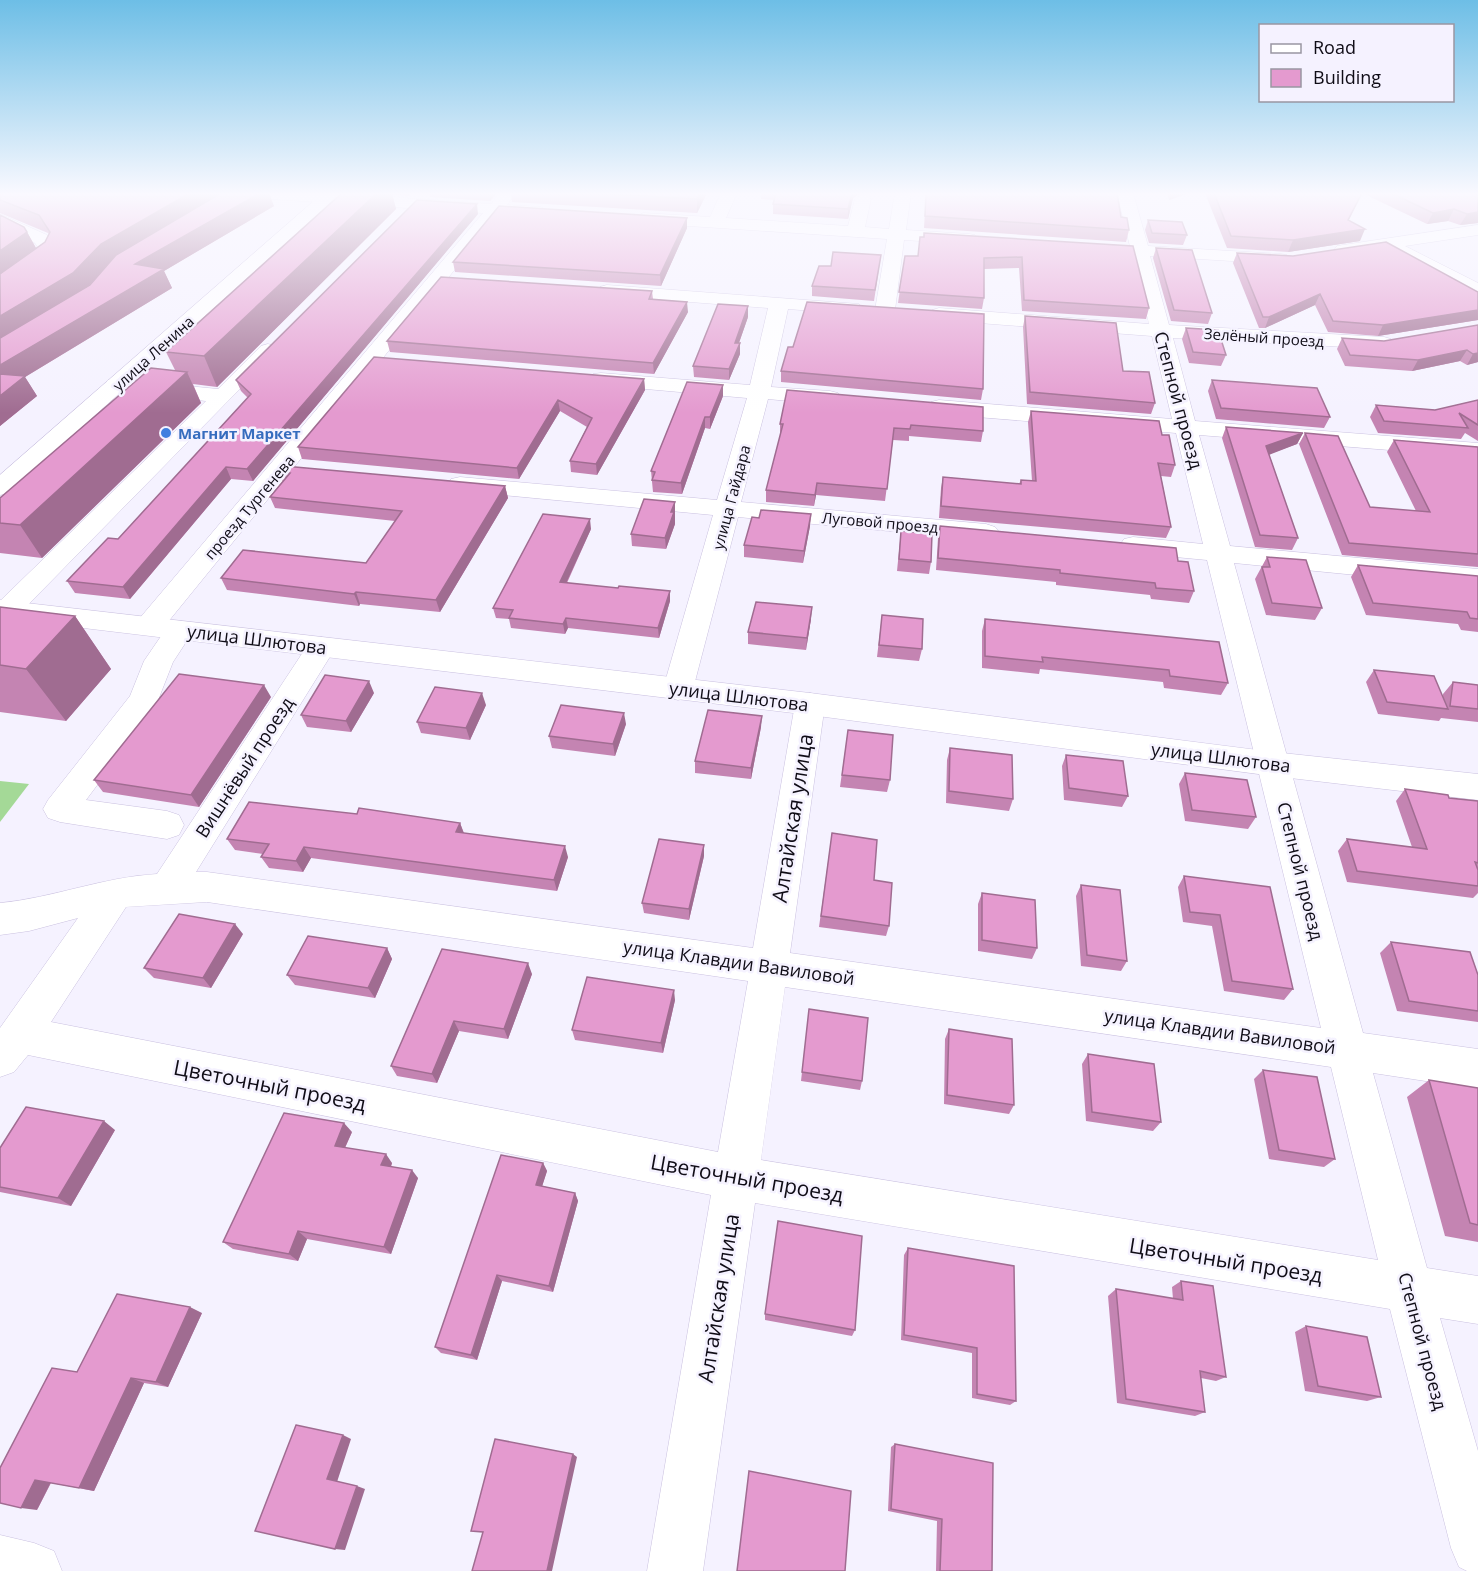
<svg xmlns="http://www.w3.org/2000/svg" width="1478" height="1571" viewBox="0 0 1478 1571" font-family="'Open Sans',sans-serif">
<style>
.green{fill:#a4d997}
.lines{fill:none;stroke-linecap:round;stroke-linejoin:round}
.minor-casing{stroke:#cac1e0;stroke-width:1}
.major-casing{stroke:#cac1e0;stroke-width:1}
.minor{fill:#fff;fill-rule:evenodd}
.major{fill:#fff;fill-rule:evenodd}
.wall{fill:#c484b2}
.shaded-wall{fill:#a06c91}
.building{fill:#e49acf;stroke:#a06c91;stroke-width:1.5}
.shop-dot{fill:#3f7fe0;stroke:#f5f2ff;stroke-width:2}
.labels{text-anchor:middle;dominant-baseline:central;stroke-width:5;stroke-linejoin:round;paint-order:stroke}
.far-street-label{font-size:15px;fill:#0f0c16;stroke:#f5f2ff}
.far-shop-label{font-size:15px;font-weight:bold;fill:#366cbe;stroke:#f5f2ff;text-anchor:start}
.street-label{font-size:18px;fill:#0f0c16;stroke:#f5f2ff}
.near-street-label{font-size:21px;fill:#0f0c16;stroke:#f5f2ff}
</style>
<rect width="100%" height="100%" fill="#f5f2ff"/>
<path class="green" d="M0,781L29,784L0,822Z"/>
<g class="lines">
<g class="minor-casing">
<path id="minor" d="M248,193H333L491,204L499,194L509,193L513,197L507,205L541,207L549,212L541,217L500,214L159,633L149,635L139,633L135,626L139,619L483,213L256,198Z
M721,193H737L726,218L848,226L855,199L863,194L871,199L865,227L889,229L895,193H911L906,230L969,234L975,235L978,239L975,243L969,244L904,240L895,310L892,314H878L875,310L887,239L643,223L635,218L643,213L710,217Z
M1117,193H1133L1148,246L1281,254L1287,255L1290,259L1287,263L1281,264L1150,256L1169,325L1384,337L1391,339L1394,343L1391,347L1384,349L1173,338L1195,421L1478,443V457L1199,435L1230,546L1478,569V587L1234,563L1363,1033L1478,1049V1089L1373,1073L1427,1268L1478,1276V1324L1440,1318L1478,1451V1571H1467L1459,1567L1451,1548L1390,1309L755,1203L703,1571H647L711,1195L28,1055L14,1072L0,1077V1028L78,918L29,931L0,935V903C53,898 103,877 157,874L311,640L321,637L331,640L336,647L196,872H207L753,948L795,704L799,696L810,693L821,696L825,704L790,953L1321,1028L1207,560L1133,553L1124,551L1120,545L1124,539L1133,537L1203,544L1176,433L939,414L931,412L928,407L931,402L939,400L1172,419L1152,336L939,320L932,318L929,314L932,310L939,308L1149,324ZM207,902L748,981L718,1152L51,1022L126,907ZM785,987L1331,1067L1378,1260L761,1160Z
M0,214L47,235L57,249L53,258L7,292L0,294V279L39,252V249L35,243L0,226Z
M1478,225V235L1405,246L1478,283V296L1384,249L1343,255L1337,254L1334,250L1337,246L1343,245Z
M607,285L859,304L862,308L859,312L852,314L788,309L771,387L830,391L838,393L841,398L838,403L830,405L768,399L741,502L986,524L995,527L999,532L995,537L986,540L738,517L693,689L689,697L678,700L667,697L663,689L713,515L460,491L451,489L448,484L451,479L460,477L717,500L747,398L601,385L593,384L590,379L593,374L601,373L750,385L768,308L600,295L598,291L600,287Z
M268,344L275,346L278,350L17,616L7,619L0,617V601L206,401L116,391L108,390L105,385L108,380L116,379L218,389L261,346Z
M180,621L190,623L194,630L173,662L155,708L86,800L167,811L179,815L184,825L179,835L167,839L60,822L48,818L43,809L48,800L130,696L144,661L170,623Z
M0,1535L34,1543L54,1551L62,1571H0Z"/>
</g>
<g class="major-casing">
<path id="major" d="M323,193H341L9,493L0,495V475Z
M0,600L810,693L1273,752L1478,774V800L1273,776L810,715L0,618Z"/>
</g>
<use href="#minor" class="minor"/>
<use href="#major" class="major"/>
</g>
<path class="wall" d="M0,193L274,206L164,271L172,288L25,377L37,396L0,426V215L27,232L36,248L45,242L49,234L48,233L0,213Z
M342,193H412L409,196L392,195L396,209L217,387L193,384L201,403L42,558L0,553V498L175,370L166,352Z
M429,193H497L490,201L430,197Z
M511,193H707L697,213L512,202Z
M761,193H861L853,198L848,219L773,214V204L774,200L761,199Z
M926,193H1117L1121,217L1129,230L1126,242L924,228Z
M1167,193H1189L1169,200Z
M1205,193H1362L1349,220L1360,241L1288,252L1227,248Z
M1362,193H1473L1478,195V223L1460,225L1448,221L1427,224Z
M478,214L253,481L231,479L130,599L75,593L67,581L118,539L248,398L241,391L236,380Z
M687,218V228L661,286L455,272L453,262Z
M1148,220L1187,235L1183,245L1149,243L1145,230Z
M1133,246L1149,308L1146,319L1022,311L1019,268L984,269V298L982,309L898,303L905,256H917Z
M1156,248L1212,313L1208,324L1171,321L1153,258Z
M1237,253L1478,292V320L1378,336L1328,332L1315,305L1265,328H1259L1233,263Z
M881,255L874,301L812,296V286Z
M652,291L653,299L688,312L654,374L390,352L387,341Z
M1025,316L1123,371L1155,403L1151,414L1027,404L1023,327Z
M748,317L739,343L740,354L729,380L694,377L693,366Z
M1478,325V362L1467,365L1460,361L1412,371L1345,366L1337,349L1342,338L1384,341Z
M1186,328L1226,355L1221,366L1189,363L1182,339Z
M793,347L983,389L981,400L781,382V371Z
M644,379L645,390L597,475L571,472L570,461L587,427L560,411L519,479L302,459L298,447Z
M1212,380L1330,417L1324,428L1216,419L1208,391Z
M787,390L983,431L981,442L909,436V441L893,440L885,501L816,495L814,506L766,502V490L780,436V424Z
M723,396L710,429L705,428L682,494L653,492L651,471Z
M1478,400V441L1465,433L1461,439L1378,433L1370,417L1376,405L1435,410Z
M1031,411L1162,435L1175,465L1171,477L1161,476L1171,527L1166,538L939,518L941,488L943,477L1019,484L1021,480L1032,481L1028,422Z
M1226,427L1303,433L1297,444L1269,454L1298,538L1292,550L1255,547L1222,438Z
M1305,433L1370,507L1416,511L1387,452L1394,440L1478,447V567L1342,555L1299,444Z
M279,472L505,486L508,498L440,612L360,604L359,606L227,590L221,578L366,563L395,521L275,508L270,497L283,482Z
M675,514V524L666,549L632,546L631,534Z
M759,518L810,526L803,563L744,557V545Z
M940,526L1178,561L1194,591L1189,603L1151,599L1150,595L1056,585V582L936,570L938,538Z
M591,529L567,583L670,601L659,638L568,628L565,634L511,628L509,619L496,618L493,608Z
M901,531L931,562L929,574L897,571Z
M1267,557L1322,608L1315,620L1266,615L1255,579Z
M1358,565L1478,576V632L1461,630L1458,624L1366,615L1351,577Z
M0,607L75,616L111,669L66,721L0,712Z
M882,615L922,649L919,661L877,657Z
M811,619L806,650L748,644V632Z
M985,619L1228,683L1221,695L1164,688L1163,682L1040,669L1039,674L982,668V631Z
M1374,670L1443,697V694L1453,682L1478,685V722L1441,718L1439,721L1378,714L1366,682Z
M374,693L351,732L307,727L301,715Z
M271,697L199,807L103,792L94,780Z
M486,705L470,740L421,733L417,722Z
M626,724L615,756L552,748L549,736Z
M761,727L751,779L695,773V761Z
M848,730L890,780L887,792L840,787Z
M950,748L1013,799L1009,811L946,803L947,760Z
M1066,755L1128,796L1122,807L1064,800L1062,766Z
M1185,773L1256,817L1248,829L1185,821L1179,784Z
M1405,789L1449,798L1478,801V893L1473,898L1347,882L1338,851L1347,839L1412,847L1396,801Z
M357,814L460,823L464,833L568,857L557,891L311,858L303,872L269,868L261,857L263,854L235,850L227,839Z
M832,833L874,880L889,926L886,936L819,927Z
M704,856L689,920L644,913L642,903Z
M1184,876L1293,989L1284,1000L1224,991L1212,926L1183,922L1178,887Z
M1081,885L1127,961L1121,971L1081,966L1076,896Z
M982,893L1037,948L1032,959L978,951V904Z
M243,934L211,988L154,978L144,968Z
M1391,942L1478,975V1022L1397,1011L1380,953Z
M387,948L392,959L375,998L295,985L287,975Z
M442,949L532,974L508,1039L459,1031L437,1083L397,1076L391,1066Z
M675,1000L663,1053L575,1040L572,1030Z
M809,1009L862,1081L860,1090L801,1081Z
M949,1029L1014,1105L1009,1114L944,1104L945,1039Z
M1088,1054L1161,1122L1153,1131L1086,1121L1082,1064Z
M1263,1070L1335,1159L1324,1167L1269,1159L1254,1079Z
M1429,1080L1478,1088V1242L1445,1236L1407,1097Z
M115,1130L71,1206L0,1192V1148Z
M352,1132L345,1148L392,1163L391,1167L418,1178L391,1254L307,1239L298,1261L233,1249L223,1242Z
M543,1163L547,1171L542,1186L575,1193L578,1201L553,1292L502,1281L477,1360L441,1353L435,1347Z
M908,1248L1016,1401L1010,1405L972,1398V1353L901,1340L904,1255Z
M1181,1281L1226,1377L1216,1381L1201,1378L1205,1412L1195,1416L1117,1403L1108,1296L1116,1289L1173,1299L1172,1287Z
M202,1313L168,1387L144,1383L94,1491L51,1483L37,1510L77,1372Z
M765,1314L855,1330L852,1336L765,1320Z
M1306,1326L1381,1397L1367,1401L1305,1391L1295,1332Z
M895,1444L992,1571H936L937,1521L888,1511L891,1447Z"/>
<path class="shaded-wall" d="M190,193H226L110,262L83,292L0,342V316L101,244Z
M260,193H269L274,206L164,271L172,288L25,377L37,396L0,426V365L135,264Z
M377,193H392L396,209L217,387L204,356Z
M489,193H497L490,201Z
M700,193H707L697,213V199Z
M852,193H861L853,198L848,219V209Z
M1172,193H1189L1169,200Z
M477,204L478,214L253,481L247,469Z
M1454,209L1448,221L1427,224L1433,213Z
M1478,212V223L1460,225L1467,214Z
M687,218V228L661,286L660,275Z
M1365,229L1360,241L1288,252L1293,240Z
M27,232L37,250L0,276V251Z
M1320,294L1315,305L1265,328L1269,317Z
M687,302L688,312L654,374L653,363Z
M748,306V317L735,354V343Z
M1478,310V320L1378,336L1383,325Z
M740,343V354L729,380V369Z
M1467,350L1460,361L1412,371L1418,360Z
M1478,353V362L1467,365L1473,354Z
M187,372L201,403L42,558L20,525Z
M644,379L645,390L597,475L596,464Z
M723,385V396L710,429V417Z
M558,400L560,411L519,479L517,468Z
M705,417V428L682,494L681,483Z
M1303,433L1297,444L1261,458L1266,446Z
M226,467L231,479L130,599L123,587Z
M817,483L816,495L814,506L815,495Z
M505,486L508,498L440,612L436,600Z
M675,502V524L666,549L665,538L671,512Z
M811,514L810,526L803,563L804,551Z
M590,519L591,529L562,592L560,582Z
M670,591V601L659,638L658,628Z
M356,592L360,604L359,606L354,594Z
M812,607L811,619L806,650L807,638Z
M75,616L111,669L66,721L26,669Z
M566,618L568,628L565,634L563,624Z
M369,681L374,693L351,732L346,721Z
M264,685L271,697L199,807L191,795Z
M482,693L486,705L470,740L466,728Z
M624,713L626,724L615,756L613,744Z
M762,716L761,727L751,779V768Z
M460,823L464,834L456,832Z
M704,845V856L689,920V909Z
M565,846L568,857L557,891L554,880Z
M304,847L311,858L303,872L296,861Z
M235,924L243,934L211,988L203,978Z
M387,948L392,959L375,998L368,988Z
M528,963L532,974L508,1039L504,1029Z
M674,990L675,1000L663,1053L661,1043Z
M454,1021L459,1031L437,1083L432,1074Z
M104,1121L115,1130L71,1206L58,1198Z
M344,1123L352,1132L342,1154L335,1146Z
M386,1154L392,1163L388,1174L381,1165Z
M543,1163L547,1171L540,1193L536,1185Z
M412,1170L418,1178L391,1254L384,1247Z
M575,1193L578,1201L553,1292L549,1286Z
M298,1231L307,1239L298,1261L289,1254Z
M497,1275L502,1281L477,1360L471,1355Z
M190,1307L202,1313L168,1387L156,1382Z
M131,1378L144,1383L94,1491L79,1488Z
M343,1435L351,1439L337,1482L327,1479Z
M573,1454L577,1457L552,1571H547Z
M35,1480L51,1482L37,1510L21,1508Z
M357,1486L365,1489L345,1550L335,1549Z"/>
<path class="building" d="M0,193H190L101,244L73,273L0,316V274L45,242L50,232L39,215L0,200Z
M221,193H260L135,264L164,269L0,365V338L90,285L116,255Z
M342,193H377L204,356L166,352Z
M590,193H700L697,199Z
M776,193H852L848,209L773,204Z
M926,193H1117L1121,217L1127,218L1129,230L925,216Z
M1214,193H1362L1348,220L1365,229L1293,240L1231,236Z
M1391,193H1473L1478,195V212L1467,214L1454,209L1433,213Z
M417,200L477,204L247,469L226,467L123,587L67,581L108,538L118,539L251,394L236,380Z
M499,206L687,218L660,275L453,262Z
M0,215L24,227L27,232L0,251Z
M1148,220L1182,222L1187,235L1152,233Z
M924,233L1133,246L1149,308L1024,300L1022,257L984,258V298L899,292L905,256H918L920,237H924Z
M1386,242L1478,292V310L1383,325L1333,321L1320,294L1269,317H1263L1237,253L1293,256Z
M1156,248L1192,250L1212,313L1174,310Z
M833,252L881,255L875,290L812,286L819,266H831Z
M441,277L652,291L649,299L687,302L653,363L387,341Z
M807,302L984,314L983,389L781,371L788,347H793Z
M718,304L748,306L735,343H740L729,369L693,366Z
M1025,316L1116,323L1123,371L1149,372L1155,403L1030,392Z
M1478,325V353L1473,354L1467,350L1418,360L1350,355L1342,338L1384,341Z
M1186,328L1218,330L1226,355L1193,352Z
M374,357L644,379L596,464L570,461L592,418L558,400L517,468L298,447Z
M151,368L187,372L20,525L0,523V498Z
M0,374L25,376L0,396Z
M1212,380L1317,388L1330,417L1221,408Z
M687,382L723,385L710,417H705L681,483L652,480L655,472L651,471Z
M787,390L983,407V431L911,425L910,429L894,428L887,489L817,483L815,495L766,490L783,424H780Z
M1478,400V425L1459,413L1468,428L1384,421L1376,405L1435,410Z
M1031,411L1159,421L1162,435H1169L1175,465L1158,463L1171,527L941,506L943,477L1021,484V480L1036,481Z
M1226,427L1303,433L1266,446L1298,538L1260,535Z
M1305,433L1338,436L1370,507L1430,512L1394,440L1478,447V554L1349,543Z
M284,466L505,486L436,600L356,592L354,594L221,578L243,550L366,563L402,511L270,497L290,473L279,472Z
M644,499L675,502L671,512H674L665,538L631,534Z
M761,510L811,514L804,551L744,545L752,517L759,518Z
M543,514L590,519L560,582L618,588L619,586L670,591L658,628L566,618L563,624L509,618L513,610L493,608Z
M940,526L1176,548L1178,561L1188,562L1194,591L1156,588L1155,583L1060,573V570L938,558Z
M901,531L932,534L931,562L899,559Z
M1267,557L1306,560L1322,608L1272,603L1262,567H1270Z
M1358,565L1478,576V619L1470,618L1467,612L1373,603Z
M756,602L812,607L807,638L748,632Z
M0,607L75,616L26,669L0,665Z
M882,615L923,619L922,649L879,645Z
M985,619L1219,642L1228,683L1170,676L1169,670L1042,657L1043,662L985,656Z
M1374,670L1434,676L1448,709L1387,702Z
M179,674L264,685L191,795L94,780Z
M325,675L369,681L346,721L301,715Z
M1453,682L1478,685V709L1450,706Z
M435,687L482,693L466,728L417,722Z
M561,705L624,713L613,744L549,736Z
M708,710L762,716L751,768L695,761Z
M848,730L893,735L890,780L842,775Z
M950,748L1012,755L1013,799L949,791Z
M1066,755L1123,761L1128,796L1069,788Z
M1185,773L1247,780L1256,817L1192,810Z
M1405,789L1448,795L1449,798L1478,801V863L1475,862L1478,870V886L1357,871L1347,839L1427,849Z
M249,802L357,814L359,808L460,823L456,832L565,846L554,880L304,847L296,861L261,857L269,844L227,839Z
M832,833L877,840L874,880L892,883L889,926L821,916Z
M659,839L704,845L689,909L642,903Z
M1184,876L1270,887L1293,989L1232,981L1220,915L1190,912Z
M1081,885L1120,890L1127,961L1087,955Z
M982,893L1035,900L1037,948L982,940Z
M179,914L235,924L203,978L144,968Z
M308,936L387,948L368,988L287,975Z
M1391,942L1470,952L1478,975V1011L1409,1001Z
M442,949L528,963L504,1029L454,1021L432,1074L391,1066Z
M587,977L674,990L661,1043L572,1030Z
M809,1009L868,1018L862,1081L802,1072Z
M949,1029L1012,1039L1014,1105L947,1095Z
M1088,1054L1154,1064L1161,1122L1092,1112Z
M1263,1070L1317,1077L1335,1159L1279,1150Z
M1429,1080L1478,1088V1225L1470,1223Z
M26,1107L104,1121L58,1198L0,1187V1148Z
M284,1113L344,1123L335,1146L386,1154L381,1165L412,1170L384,1247L298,1231L289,1254L223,1242Z
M501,1155L543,1163L536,1185L575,1193L549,1286L497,1275L471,1355L435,1347Z
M778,1221L862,1236L855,1330L765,1314Z
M908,1248L1014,1266L1016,1401L977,1394V1348L904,1335Z
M1181,1281L1213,1286L1226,1377L1200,1371L1205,1412L1126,1399L1116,1289L1183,1300Z
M117,1294L190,1307L156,1382L131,1378L79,1488L35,1480L21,1508L0,1503V1468L52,1368L77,1372Z
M1306,1326L1367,1337L1381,1397L1318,1386Z
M296,1425L343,1435L327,1479L357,1486L335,1549L255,1531Z
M495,1439L573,1454L547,1571H472L483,1532L471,1531Z
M895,1444L993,1463L992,1571H940L942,1519L891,1509Z
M749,1471L851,1491L845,1571H737Z"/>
<linearGradient id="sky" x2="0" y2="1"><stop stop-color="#6dbee6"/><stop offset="0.47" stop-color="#faf9ff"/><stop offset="1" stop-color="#faf9ff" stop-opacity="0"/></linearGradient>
<rect width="1478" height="413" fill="url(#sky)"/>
<circle class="shop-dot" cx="166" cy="433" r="6"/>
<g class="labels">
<g class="far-street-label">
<text transform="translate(1264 337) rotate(4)">Зелёный проезд</text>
<text transform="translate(153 353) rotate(-42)">улица Ленина</text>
<text transform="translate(731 497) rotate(-75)">улица Гайдара</text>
<text transform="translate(249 507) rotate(-50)">проезд Тургенева</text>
<text transform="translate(880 522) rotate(5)">Луговой проезд</text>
</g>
<g class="far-shop-label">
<text x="178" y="433">Магнит Маркет</text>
</g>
<g class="street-label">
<text transform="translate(1179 400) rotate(75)">Степной проезд</text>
<text transform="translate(257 639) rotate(7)">улица Шлютова</text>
<text transform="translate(739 696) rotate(7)">улица Шлютова</text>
<text transform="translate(1221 757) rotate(7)">улица Шлютова</text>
<text transform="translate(244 767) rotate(-57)">Вишнёвый проезд</text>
<text transform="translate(1301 871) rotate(76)">Степной проезд</text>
<text transform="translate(739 962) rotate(8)">улица Клавдии Вавиловой</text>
<text transform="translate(1220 1031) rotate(8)">улица Клавдии Вавиловой</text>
<text transform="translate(1423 1341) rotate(75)">Степной проезд</text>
</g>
<g class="near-street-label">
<text transform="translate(792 818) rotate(-81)">Алтайская улица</text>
<text transform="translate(270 1085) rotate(11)">Цветочный проезд</text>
<text transform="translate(747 1178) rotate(10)">Цветочный проезд</text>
<text transform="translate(1226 1260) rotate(9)">Цветочный проезд</text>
<text transform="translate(718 1298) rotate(-81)">Алтайская улица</text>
</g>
</g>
<rect x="1259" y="24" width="195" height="78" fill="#f5f2ff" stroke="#9996a2" stroke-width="1.5"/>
<rect x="1271" y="44" width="30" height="9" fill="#ffffff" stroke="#9996a2" stroke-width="1.5"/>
<text x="1313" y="54" font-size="18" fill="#0f0c16">Road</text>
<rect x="1271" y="69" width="30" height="18" fill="#e49acf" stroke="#9996a2" stroke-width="1.5"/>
<text x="1313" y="84" font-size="18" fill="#0f0c16">Building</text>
</svg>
